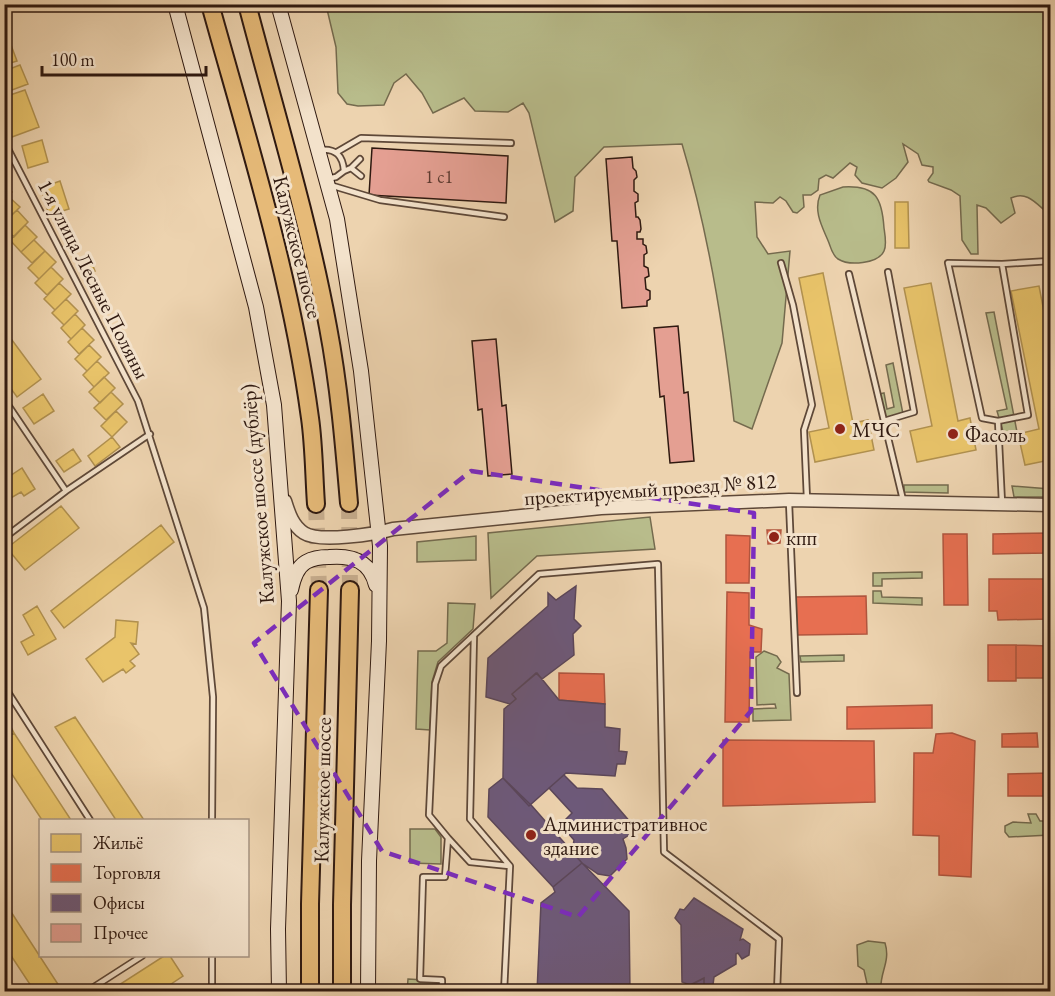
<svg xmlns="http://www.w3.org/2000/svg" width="1055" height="996" viewBox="0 0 1055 996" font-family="'EB Garamond',serif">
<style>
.green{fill:#b8bc8b;stroke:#746a4e;stroke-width:1.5}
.homes{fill:#e9c46a;stroke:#b1914f;stroke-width:1.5}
.shops{fill:#e76f51;stroke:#b0553e;stroke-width:1.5}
.offices{fill:#6d597a;stroke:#5a465a;stroke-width:1.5}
.building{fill:#e49f92;stroke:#2f1910;stroke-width:1.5}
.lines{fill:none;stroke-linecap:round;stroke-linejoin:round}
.trunk-tunnel{stroke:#c7ae8f;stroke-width:16;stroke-dasharray:16 8;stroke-linecap:butt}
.service-casing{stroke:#5e4838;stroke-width:8}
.tertiary-casing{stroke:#5e4838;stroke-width:15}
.secondary-casing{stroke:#2f1910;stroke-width:16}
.trunk-casing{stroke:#2f1910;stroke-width:20}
.service{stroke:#f3e2cb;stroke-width:4.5}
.tertiary{stroke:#f3e2cb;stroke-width:12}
.secondary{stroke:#f3e2cb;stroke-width:14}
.trunk{stroke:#e6ba78;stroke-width:16}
.marked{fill:none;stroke:#7b2cbf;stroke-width:4.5;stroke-dasharray:12 8;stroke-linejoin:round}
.poi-dot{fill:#8f2418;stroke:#f3e2cb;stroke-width:2}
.labels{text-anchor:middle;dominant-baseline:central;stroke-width:6;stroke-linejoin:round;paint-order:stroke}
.number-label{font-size:18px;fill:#5c3a30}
.street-label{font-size:21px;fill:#2f1910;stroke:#f3e2cb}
.poi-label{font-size:21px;fill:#2f1910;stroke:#f3e2cb;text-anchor:start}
</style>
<rect width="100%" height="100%" fill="#edd3af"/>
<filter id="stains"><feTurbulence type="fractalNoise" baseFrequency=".00333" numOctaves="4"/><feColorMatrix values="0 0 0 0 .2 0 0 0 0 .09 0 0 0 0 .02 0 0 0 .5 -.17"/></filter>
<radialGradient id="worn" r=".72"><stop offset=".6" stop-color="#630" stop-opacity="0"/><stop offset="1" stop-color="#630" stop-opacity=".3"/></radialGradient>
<path class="green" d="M326,5H1050V215C1037,205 1028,190 1011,198L1015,213L1001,223L986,208L977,205L978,254H971L962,240L960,196L951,190L929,182L928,180L933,173V167L922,165L918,154L903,144L908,162L896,178L882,188L862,183L855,175L857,167L850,163L833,178L826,175L819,179L818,190L811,195H803L804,207L797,213L793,212L786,201L780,197L773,203L755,202L757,237L768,254L790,251L782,343L752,429L734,421C724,328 709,234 682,144L604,147L575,177L573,211L555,222L529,113L523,103L508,112L475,111L464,98L433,113L422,93L406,74L394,83L384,105L358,106L347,104L338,93L336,47Z
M843,187C876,185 882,198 884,228C885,235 887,245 884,251C878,264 849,266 838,259C833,256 831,249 829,243C823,228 813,212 820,195Z
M994,312L1017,432L1004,435L997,411L1007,409L986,313Z
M893,363L903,414L884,418L879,394L884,393L887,409L894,407L886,365Z
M904,485H948V493L904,492Z
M1012,486L1050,489V497H1014Z
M650,517L655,549L537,556L491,598L488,533Z
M476,536V560L417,562V542Z
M922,572V578L882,579V586H873V573Z
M873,591H881L882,597L922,598V605L873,603Z
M448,603L475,604L473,629L438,662L432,682L430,730L416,729L418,651H436L447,643Z
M764,651L777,656L781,662L777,668L789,674L791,720L753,721V709L776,708L775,704L757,705L756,657Z
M844,655V661L801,662L800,656Z
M1028,814H1036L1040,821H1050V835L1009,837L1005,832V826L1013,822L1031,823Z
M410,829H435L441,837V864L410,863Z
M868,941L885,943C891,962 879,973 881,991H865L868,988L864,970L858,966L857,945Z
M408,979L440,981V991L407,992Z"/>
<path class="homes" d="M8,37L17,61L4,65V38Z
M20,65L28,84L4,93V71Z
M25,90L39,127L12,137L4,117V97Z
M42,140L48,162L28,168L22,146Z
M60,181L69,209L49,215L41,188Z
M4,184L12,192L4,200Z
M8,196L20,207L6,221L4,219V200Z
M895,202H908L909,248H895Z
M17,210L28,222L14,237L4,227V222Z
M25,225L37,237L21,252L10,240Z
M34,240L45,251L32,263L21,252Z
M45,251L56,262L39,279L28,268Z
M91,261L95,271L82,276L78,267Z
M51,267L63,279L47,295L35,283Z
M823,273L853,423L868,420L874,450L815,462L809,432L829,428L799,278Z
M59,283L71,294L55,310L44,299Z
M931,283L958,421L970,418L976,450L917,462L910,431L932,426L904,288Z
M1039,286L1050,343V460L1025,465L1018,434L1039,429L1011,291Z
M66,299L78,311L64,325L52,313Z
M75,314L85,325L71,339L61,328Z
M82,328L94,340L79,354L68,342Z
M9,336L41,379L17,397L4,379V340Z
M89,345L101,357L87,371L75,359Z
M97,361L109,373L94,387L83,375Z
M104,377L115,388L100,403L89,392Z
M111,392L123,404L106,420L94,408Z
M43,394L54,411L34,424L23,408Z
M116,411L127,422L112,437L101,426Z
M112,437L120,447L95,466L88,456Z
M73,449L81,461L64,472L56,461Z
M22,468L35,489L24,496L21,492L4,502V480Z
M61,506L79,528L25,570L7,548Z
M161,525L174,542L64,628L51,611Z
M37,606L56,639L28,655L21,642L34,635L23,615Z
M116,620L138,622L136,644L131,643L139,654L130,661L135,666L126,673L123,669L103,682L86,659L115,637Z
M75,717L144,820H116L55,727Z
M10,725L14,733L4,739V729Z
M14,733L71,820H42L4,762V739Z
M4,901L63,992H35L4,945Z
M164,956H170L183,976L159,992H108Z"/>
<path class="shops" d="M767,530H781L780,543L768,544Z
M1050,533V553L993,554V534Z
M943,534H967L968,605H944Z
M726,535L750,536L749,583H726Z
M989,579H1050V619L998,620L997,611H989Z
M727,592L749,593V625L762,629L761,652H750L749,722H725Z
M866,596L867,634L797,635L796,597Z
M988,645H1016V681H988Z
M1016,645L1050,646V678H1016Z
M559,673L604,674L605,704L559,700Z
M932,705V728L847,729V707Z
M952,733L975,741L971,877L939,875V836L913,835L914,753H933L936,734Z
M1037,733L1038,747H1002V734Z
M723,740L874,741L875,802L723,806Z
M1050,773V796H1008V774Z"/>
<path class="offices" d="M576,586L574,619L581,626L573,634L574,655L542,679L536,673L512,694L516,699L510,704L486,697L488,658L548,606V593L556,600Z
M537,673L559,700L605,704V727L620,729L619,751L627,752L625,764H617L615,776L566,773L529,806L503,778L504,709L516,699L512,694Z
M564,775L577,788L602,789L631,823L625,828L629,835L623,839L626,848L627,859L610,876L598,874L582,863L572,852L574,840L567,832L573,827L566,819L572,813L549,788Z
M503,778L532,806L582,863L553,887L488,817L489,789Z
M582,863L629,911L630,992H537L541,903L555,892L553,887Z
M694,898L738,926L743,929L740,940L743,939L750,944L749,955L742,959L738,953L736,954V964L714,977L713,985H704V978L690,985L682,982L681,925L675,918L680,909L684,910Z
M704,978V992H694L693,984Z"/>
<path class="building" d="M372,148L508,156L506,203L369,195Z
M632,157L633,168L636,171L637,177L634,180V191L638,194V201L635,203L636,217H638L640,220L641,229L640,232H637V239H643V244L646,246L647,253L644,255V266L648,268L649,276L645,278L646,289L650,291V299L647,301V306L622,308L617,241H612L606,159Z
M678,326L684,393L688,392L694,461L670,463L664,396L660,397L654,328Z
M496,339L502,406L506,405L512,474L488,476L482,409L478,410L472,341Z"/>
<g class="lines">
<path class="trunk-tunnel" d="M349,503L350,590
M316,504L319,590"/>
<g class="service-casing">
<path id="service" d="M4,141L138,401L204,608L213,697L212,820
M320,150C336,148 343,156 344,171L336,177L327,179
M337,152L361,138L511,143
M351,168L361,176
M344,171L351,168L360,159
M330,185L380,200L504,217
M781,263L793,305L812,405L804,430L807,499
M888,272L914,412L884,421L903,500
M849,274L884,421
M4,399L66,491
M998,421L1028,415L1002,264
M789,502L797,693
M1002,503L998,421L982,418L948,263L1002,264L1050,261
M4,538L66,491L150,434
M474,635L470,819L510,866L504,992
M4,686L90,820
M448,838L470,862L509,866
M212,956V992
M4,981L11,992
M86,992L142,956
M442,992V980L420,979L423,877H445L448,838L429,815L435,684L441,666L539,574L658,564L664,852L779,939L777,992"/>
</g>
<g class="tertiary-casing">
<path id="tertiary" d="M285,501C289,514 293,526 304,533C319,543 376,534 393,529L601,508L789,500L1050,505"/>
</g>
<g class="secondary-casing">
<path id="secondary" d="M175,4L256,307L274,405L289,601L278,929L279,992
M278,4L337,219L361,371L380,546L379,641L369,861L368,992
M291,590C293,580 296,568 306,562C313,558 322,557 329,557C353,555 370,561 376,585"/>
</g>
<g class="trunk-casing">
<path id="trunk" d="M210,4C248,141 291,277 310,418C314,446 314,476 316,504
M247,4C275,111 308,218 328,327C339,385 344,444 349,503
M310,992V904L319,590
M342,992V905L350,590"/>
</g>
<use href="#service" class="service"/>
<use href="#tertiary" class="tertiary"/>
<use href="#secondary" class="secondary"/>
<use href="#trunk" class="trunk"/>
</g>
<path class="marked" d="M471,471L754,513L751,711L578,917L382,851L254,643Z"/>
<g class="poi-dot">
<circle cx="840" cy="429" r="6"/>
<circle cx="953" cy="434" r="6"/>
<circle cx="774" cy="537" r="6"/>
<circle cx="531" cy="835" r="6"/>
</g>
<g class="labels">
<g class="number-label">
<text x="439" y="176">1 с1</text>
</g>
<g class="street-label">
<text transform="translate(298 247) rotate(76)">Калужское шоссе</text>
<text transform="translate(94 279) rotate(63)">1-я улица Лесные Поляны</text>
<text transform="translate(650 489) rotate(-4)">проектируемый проезд № 812</text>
<text transform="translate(257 494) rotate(-95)">Калужское шоссе (дублёр)</text>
<text transform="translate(322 790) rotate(-89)">Калужское шоссе</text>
</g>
<g class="poi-label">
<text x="852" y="429">МЧС</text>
<text x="965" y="434">Фасоль</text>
<text x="786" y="537">кпп</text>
<text x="543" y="823">Административное<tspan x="543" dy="24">здание</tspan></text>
</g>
</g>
<rect width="1055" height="996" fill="none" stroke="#edd3af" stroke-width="24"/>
<rect x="6" y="6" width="1043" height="984" fill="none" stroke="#2f1910" stroke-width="3"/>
<rect x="12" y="12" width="1031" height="972" fill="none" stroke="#2f1910" stroke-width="1.5"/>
<rect x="39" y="819" width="210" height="138" fill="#f3e2cb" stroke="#a59280" stroke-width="1.5"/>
<rect x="51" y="834" width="30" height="18" fill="#e9c46a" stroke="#a59280" stroke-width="1.5"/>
<text x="93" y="849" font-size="18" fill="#2f1910">Жильё</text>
<rect x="51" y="864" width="30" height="18" fill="#e76f51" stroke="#a59280" stroke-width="1.5"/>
<text x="93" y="879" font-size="18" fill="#2f1910">Торговля</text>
<rect x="51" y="894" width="30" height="18" fill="#6d597a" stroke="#a59280" stroke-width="1.5"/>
<text x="93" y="909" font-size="18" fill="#2f1910">Офисы</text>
<rect x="51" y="924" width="30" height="18" fill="#e49f92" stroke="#a59280" stroke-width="1.5"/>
<text x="93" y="939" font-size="18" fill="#2f1910">Прочее</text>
<path d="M42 66v9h164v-9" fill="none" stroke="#2f1910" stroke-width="3"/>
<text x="51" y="66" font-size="18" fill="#2f1910" stroke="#f3e2cb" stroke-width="4.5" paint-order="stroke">100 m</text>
<rect width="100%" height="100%" filter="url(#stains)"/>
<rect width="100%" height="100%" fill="url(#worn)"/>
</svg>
